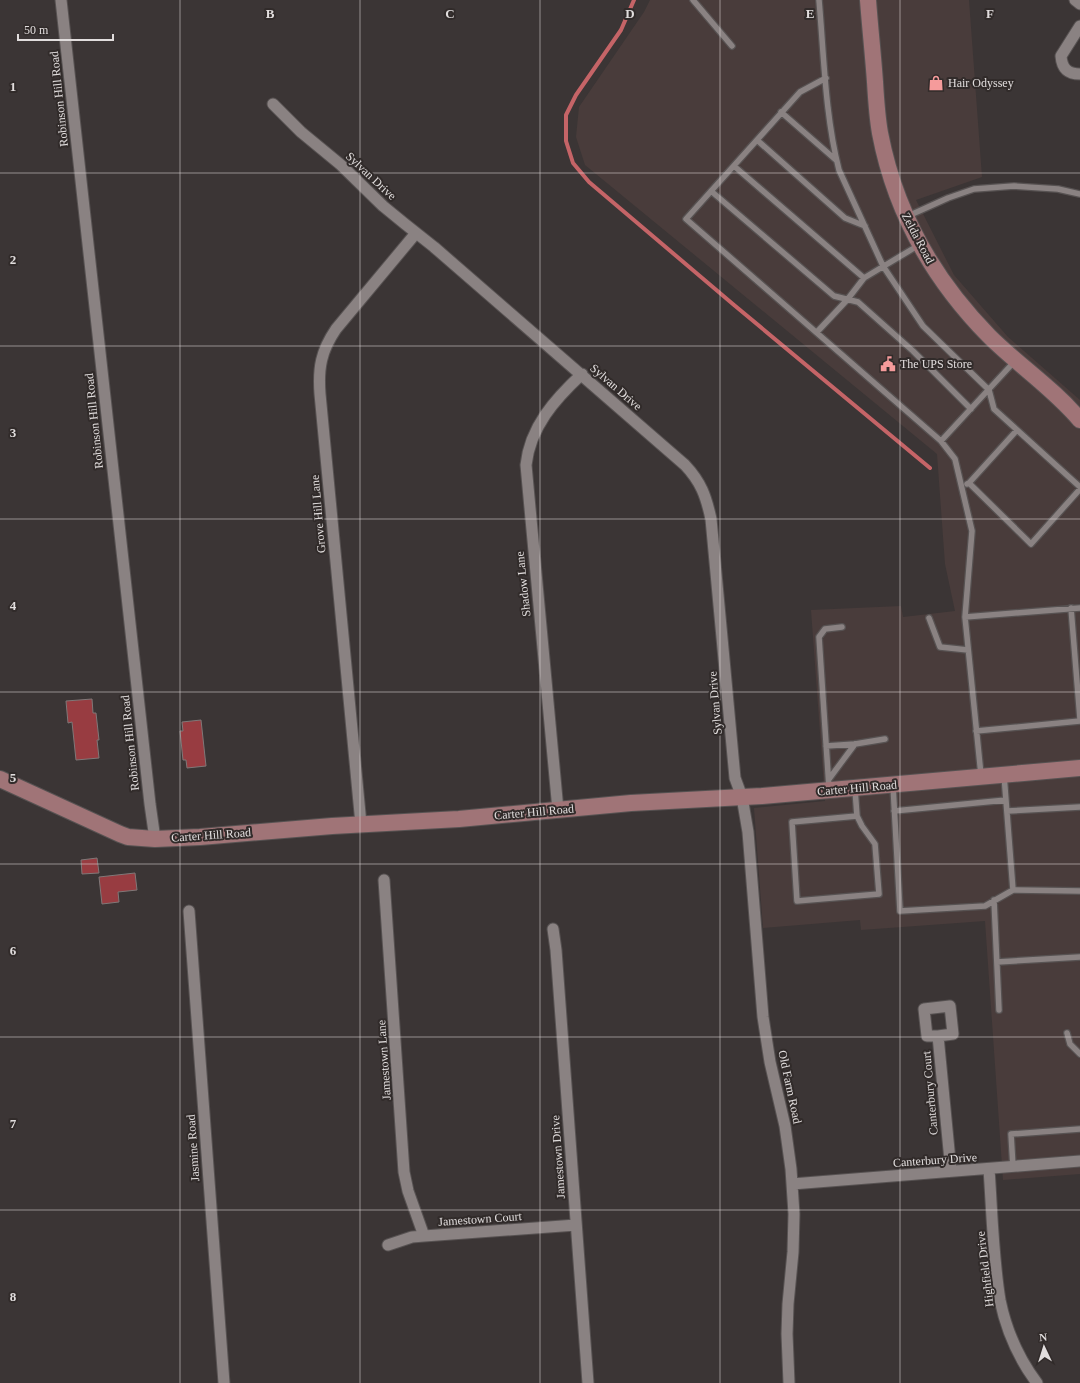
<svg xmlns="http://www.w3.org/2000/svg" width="1080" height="1383" viewBox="0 0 1080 1383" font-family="'Times New Roman',serif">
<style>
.built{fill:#493c3b}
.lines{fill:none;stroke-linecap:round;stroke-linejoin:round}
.stream{stroke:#c56467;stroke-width:4}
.building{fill:#983c41;stroke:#807878}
.service-casing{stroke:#575252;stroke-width:8}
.minor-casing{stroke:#575252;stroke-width:13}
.secondary-casing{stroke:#575252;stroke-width:18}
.service{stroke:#8a8282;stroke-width:5.5}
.minor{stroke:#8a8282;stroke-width:11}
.secondary{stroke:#a07477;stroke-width:16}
.grid{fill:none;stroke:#e1dddd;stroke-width:1;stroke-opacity:0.55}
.labels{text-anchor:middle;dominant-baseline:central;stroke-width:4;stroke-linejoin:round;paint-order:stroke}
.poi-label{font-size:12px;fill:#e1dddd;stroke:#312b2a;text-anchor:start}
.street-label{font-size:12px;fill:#e1dddd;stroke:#312b2a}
.grid-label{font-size:13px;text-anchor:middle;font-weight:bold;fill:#e1dddd;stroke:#312b2a;stroke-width:4;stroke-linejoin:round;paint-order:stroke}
</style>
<rect width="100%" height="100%" fill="#3b3535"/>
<path class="built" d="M650,0H969L982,177L916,200L954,275L1008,337L1080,400V1174L1003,1180L985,921L861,930L860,920L763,928L754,808L825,801L811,610L901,606L903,617L955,611L945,564L937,454L585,165L576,137L579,107L644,12Z"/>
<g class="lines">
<path class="stream" d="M634,0L621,30L576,95L566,115V141L573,163L589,182L734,305L930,468"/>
</g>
<path class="building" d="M92,699L93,713H96L99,740H97L99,758L76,760L72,722L68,723L66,701Z
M201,720L206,766L187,768L186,760H183L180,731H183L182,722Z
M97,858L99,873L82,874L81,860Z
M135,873L137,890L118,892L119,902L102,904L99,877Z"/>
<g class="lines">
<g class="service-casing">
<path id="service" d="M693,0L732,46
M819,0C824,56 825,115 839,170L883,266L923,326L989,390L994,409L1080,487
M826,78L800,92L686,219L941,441L955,459L972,531L965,617L981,775
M781,112L836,160
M757,140L845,218L865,226
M734,166L864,278
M711,191L834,296L858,302L913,351L971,409
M908,216L948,198L974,189L1014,186L1058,189L1080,194
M817,332L847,300L864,278L919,245
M941,441L1014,362
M969,483L1031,544L1080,489
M967,484L969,483L1017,430
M1071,608L1080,719
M965,617L1080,608
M929,618L940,647L968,650
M976,731L1080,721
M826,746L855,744L885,739
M1004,775L1013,890L1080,891
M829,779L855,744
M893,785L900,911L985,906L1013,890
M829,788L819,637L825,629L842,627
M855,789L857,816L862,826L875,844L879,894L797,901L792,822L857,816
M894,811L1006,800
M1007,811L1080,807
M994,900L999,1010
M997,962L1080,957
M1067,1033L1070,1044L1080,1054
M1013,1167L1011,1134L1080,1129"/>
</g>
<g class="minor-casing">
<path id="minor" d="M61,0L150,804L155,839
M1075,0L1080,4
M1080,26L1061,56C1062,69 1068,74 1080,74
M273,104L301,132L341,165L383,206L405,224L434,247L685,465C701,482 706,496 711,519L735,778L742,797L748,832L763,1017L770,1062L785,1126L791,1169L794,1214L793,1252L788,1304L787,1334L789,1383
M558,810L526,465C530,427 555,399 582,374
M361,824L320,394C318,368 321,351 336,329L416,233
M384,880L404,1172L408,1191L424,1236
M189,911L224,1383
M553,929L556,950L588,1383
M938,1036L953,1034L950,1006L924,1009L927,1036H938L951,1171
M989,1169C992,1211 993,1258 1000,1300C1006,1329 1019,1359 1037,1383
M792,1184L1080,1161
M388,1245L412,1237L424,1236L576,1225"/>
</g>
<g class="secondary-casing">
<path id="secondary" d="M868,0C870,27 873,54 875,82C876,99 877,116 880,133C895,212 933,279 989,336C1018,365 1053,388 1080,420
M0,779L120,834L128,837L155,839L200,837L332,826L459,819L631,803L762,796L1080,768"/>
</g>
<use href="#service" class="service"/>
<use href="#minor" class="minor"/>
<use href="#secondary" class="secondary"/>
</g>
<path class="grid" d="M180,0V1383M360,0V1383M540,0V1383M720,0V1383M900,0V1383M0,173H1080M0,346H1080M0,519H1080M0,692H1080M0,864H1080M0,1037H1080M0,1210H1080"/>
<defs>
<g id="shop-bare" transform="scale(1.2)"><path d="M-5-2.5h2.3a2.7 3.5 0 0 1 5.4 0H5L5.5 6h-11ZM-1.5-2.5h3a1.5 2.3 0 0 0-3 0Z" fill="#f59b9b" stroke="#312b2a" stroke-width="2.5" paint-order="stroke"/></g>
<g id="civic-bare" transform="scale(1.2)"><path d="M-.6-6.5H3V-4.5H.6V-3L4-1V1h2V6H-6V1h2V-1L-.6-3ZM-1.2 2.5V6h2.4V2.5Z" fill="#f59b9b" stroke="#312b2a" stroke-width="2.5" paint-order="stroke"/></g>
</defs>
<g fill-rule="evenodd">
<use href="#shop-bare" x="936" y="83"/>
<use href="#civic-bare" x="888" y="364"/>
</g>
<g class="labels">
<g class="poi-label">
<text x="948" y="83">Hair Odyssey</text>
<text x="900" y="364">The UPS Store</text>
</g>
<g class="street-label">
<text transform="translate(59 99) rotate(-96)">Robinson Hill Road</text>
<text transform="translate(371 176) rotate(43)">Sylvan Drive</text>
<text transform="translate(918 238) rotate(62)">Zelda Road</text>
<text transform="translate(616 387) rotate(41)">Sylvan Drive</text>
<text transform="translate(94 421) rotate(-96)">Robinson Hill Road</text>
<text transform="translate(318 514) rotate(-95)">Grove Hill Lane</text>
<text transform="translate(523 584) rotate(-96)">Shadow Lane</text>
<text transform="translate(715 703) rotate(-95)">Sylvan Drive</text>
<text transform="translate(130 743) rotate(-96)">Robinson Hill Road</text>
<text transform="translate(857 788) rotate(-5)">Carter Hill Road</text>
<text transform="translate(534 812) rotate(-5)">Carter Hill Road</text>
<text transform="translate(211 835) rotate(-4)">Carter Hill Road</text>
<text transform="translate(384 1060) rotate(-94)">Jamestown Lane</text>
<text transform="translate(790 1087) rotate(78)">Old Farm Road</text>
<text transform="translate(930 1093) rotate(-95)">Canterbury Court</text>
<text transform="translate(193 1148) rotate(-94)">Jasmine Road</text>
<text transform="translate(558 1157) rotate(-94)">Jamestown Drive</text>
<text transform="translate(935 1160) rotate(-4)">Canterbury Drive</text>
<text transform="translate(480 1219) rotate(-4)">Jamestown Court</text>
<text transform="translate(985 1269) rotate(-97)">Highfield Drive</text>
</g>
</g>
<g class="grid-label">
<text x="270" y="18">B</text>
<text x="450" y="18">C</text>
<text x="630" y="18">D</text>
<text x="810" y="18">E</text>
<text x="990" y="18">F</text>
<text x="13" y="91">1</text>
<text x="13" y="264">2</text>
<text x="13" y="437">3</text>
<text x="13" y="610">4</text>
<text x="13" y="782">5</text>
<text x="13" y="955">6</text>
<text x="13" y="1128">7</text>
<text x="13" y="1301">8</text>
</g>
<g transform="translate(1044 1347) rotate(356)" stroke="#312b2a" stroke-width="3" paint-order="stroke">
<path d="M0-3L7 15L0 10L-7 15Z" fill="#e1dddd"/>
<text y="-6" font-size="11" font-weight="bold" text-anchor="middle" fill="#e1dddd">N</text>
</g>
<path d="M18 34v6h95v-6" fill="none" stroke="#e1dddd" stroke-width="2"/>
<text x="24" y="34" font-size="12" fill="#e1dddd" stroke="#312b2a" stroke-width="3" paint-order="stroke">50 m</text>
</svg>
